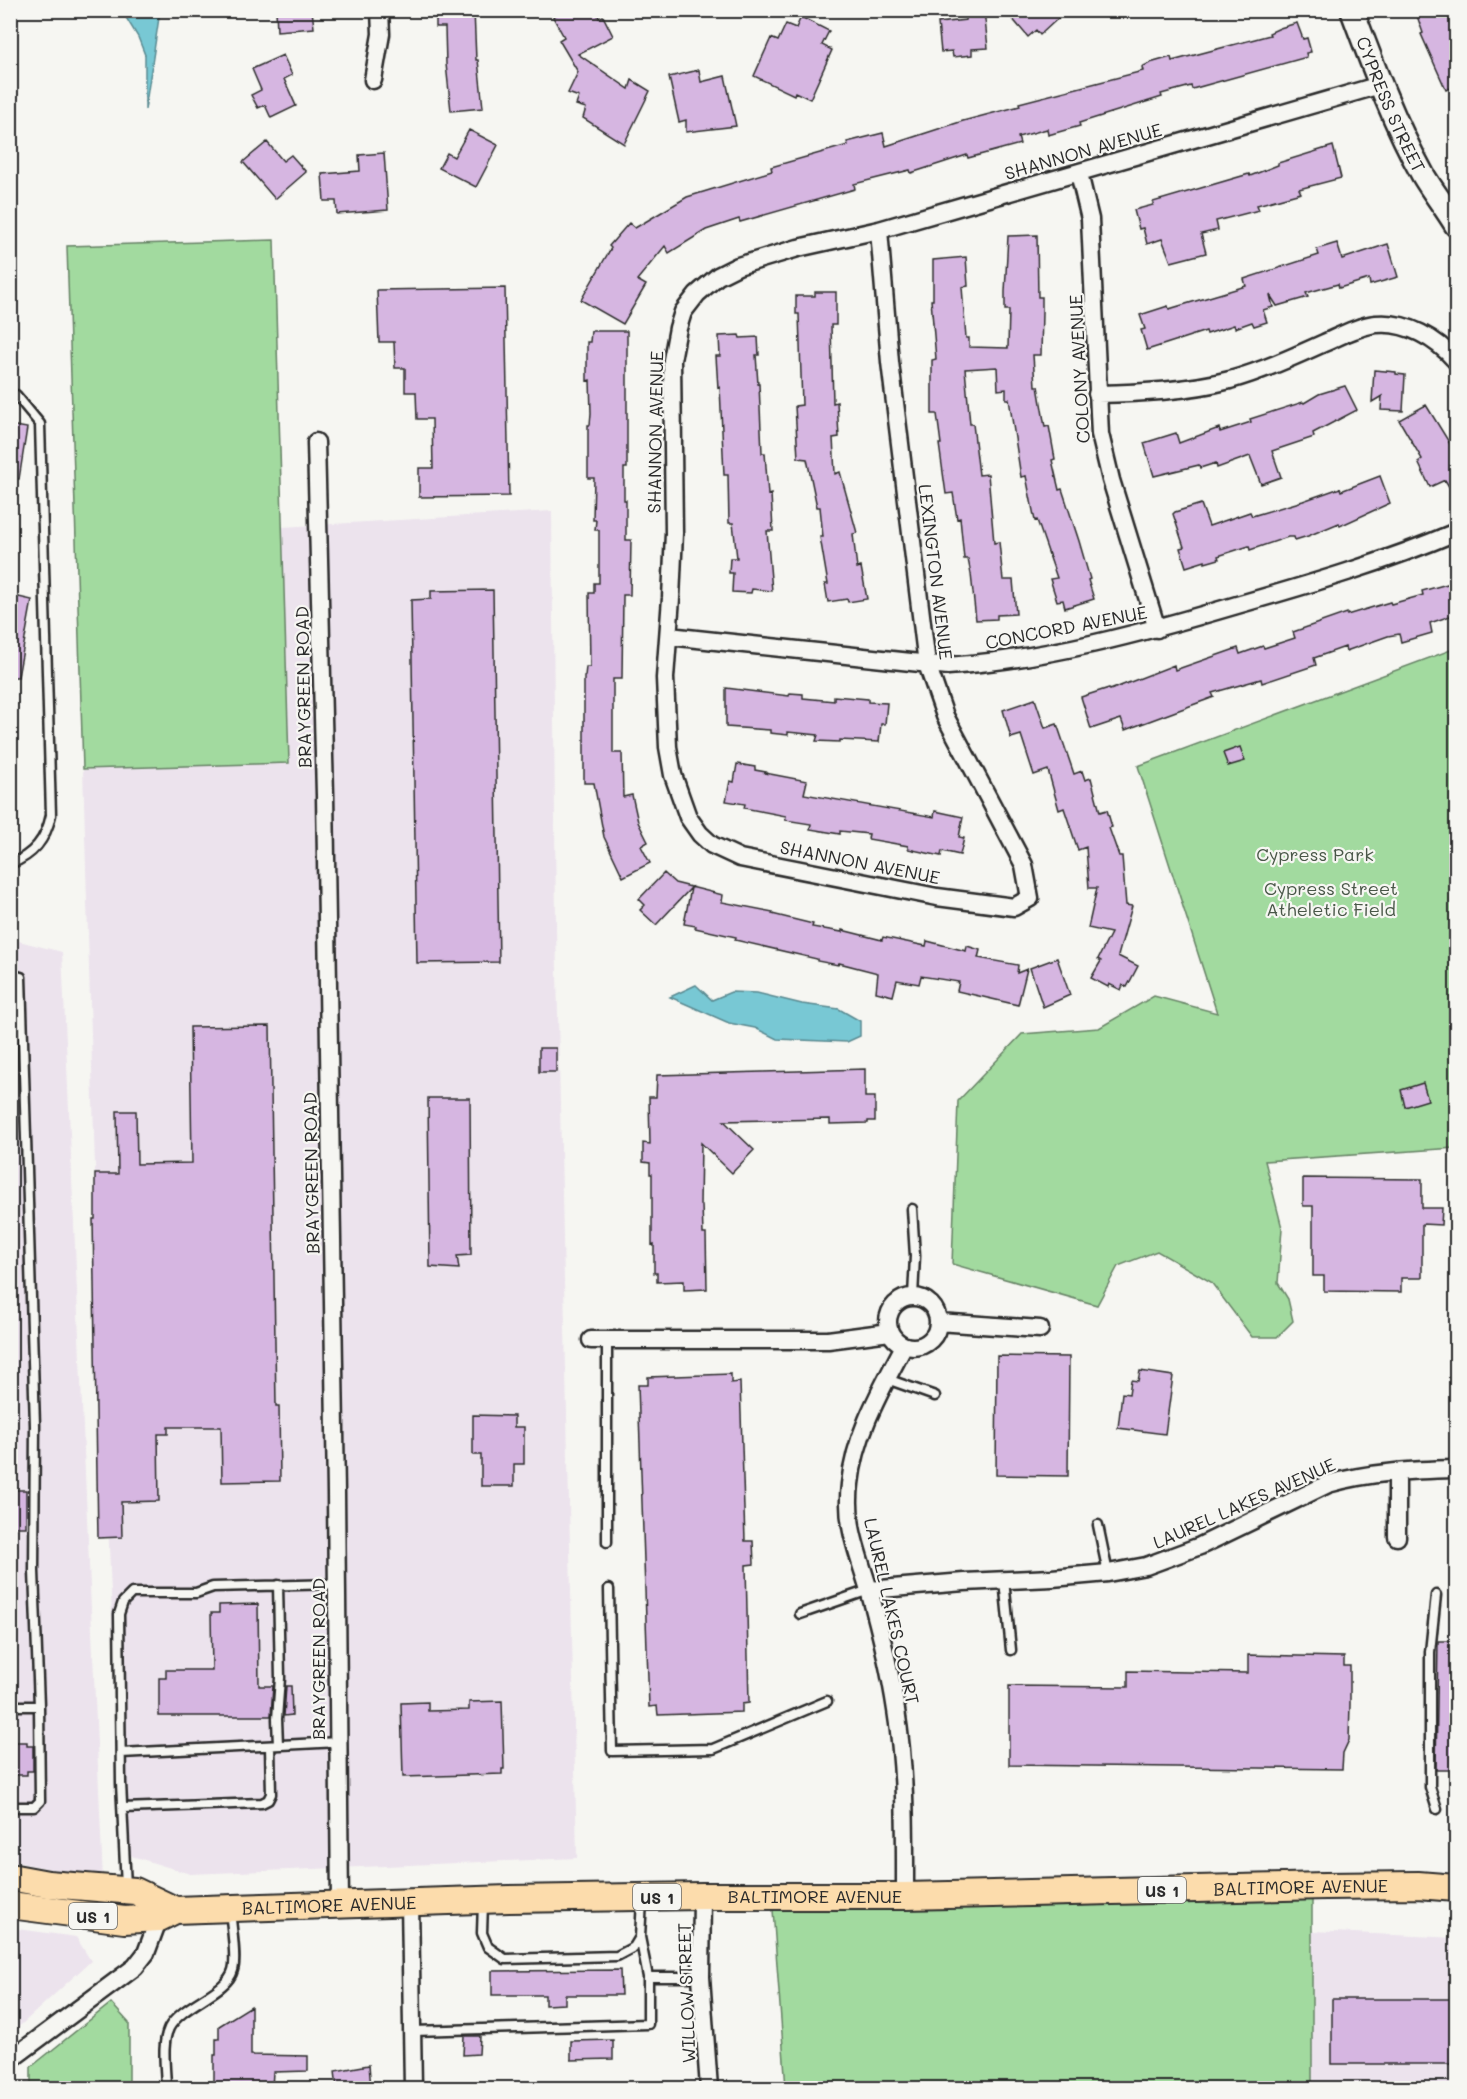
<svg xmlns="http://www.w3.org/2000/svg" width="1467" height="2099" viewBox="0 0 1467 2099" font-family="Mali,sans-serif">
<style>
.built{fill:#ece3ed}
.green{fill:#a2da9f;stroke:#668265;stroke-width:1.5}
.water{fill:#78c8d4;stroke:#598990;stroke-width:1.5}
.building{fill:#d6b6e1;stroke:#2b2b2b;stroke-width:1.5}
.lines{fill:none;stroke-linecap:round;stroke-linejoin:round}
.lane-casing{stroke:#2b2b2b;stroke-width:13}
.street-casing{stroke:#2b2b2b;stroke-width:21}
.secondary-casing{stroke:#2b2b2b;stroke-width:27}
.primary-casing{stroke:#2b2b2b;stroke-width:30}
.lane{stroke:#f6f6f2;stroke-width:8}
.street{stroke:#f6f6f2;stroke-width:16}
.secondary{stroke:#f6f6f2;stroke-width:22}
.primary{stroke:#fcdcac;stroke-width:26}
.labels{text-anchor:middle;dominant-baseline:central;stroke-width:4.5;stroke-linejoin:round;paint-order:stroke}
.shield{fill:#f6f6f2;stroke:#686867;stroke-width:1.5}
.shield-label{font-size:16px;font-weight:bold;fill:#2b2b2b}
.street-label{font-size:18px;fill:#2b2b2b;stroke:#f6f6f2}
.park-label{font-size:18px;fill:#495748;stroke:#f6f6f2}
</style>
<rect width="100%" height="100%" fill="#f6f6f2"/>
<filter id="ink" filterUnits="userSpaceOnUse"><feTurbulence type="fractalNoise" baseFrequency=".0167" numOctaves="2"/><feDisplacementMap in="SourceGraphic" scale="12" xChannelSelector="R" yChannelSelector="G"/><feConvolveMatrix kernelMatrix="1 2 1 2 8 2 1 2 1" color-interpolation-filters="sRGB"/></filter>
<g filter="url(#ink)">
<path class="built" d="M552,511L556,927L577,1858L190,1874L122,1853L100,1333L83,769L289,763L282,527Z
M11,939L62,952L103,1880L11,1861Z
M11,1928L76,1937L91,1961L11,2034Z
M1313,1931L1456,1938V2088H1312Z"/>
<path class="green" d="M274,240L289,763L83,769L67,246Z
M1456,648L1455,1148L1265,1161L1282,1228L1278,1283L1288,1299L1293,1321L1277,1337H1252L1211,1282L1157,1251L1118,1266L1097,1305L952,1264L958,1101L1022,1034L1099,1028L1154,996L1217,1013L1138,766Z
M1312,1886V2088H786L772,1896Z
M111,2003L129,2023V2088H31V2067Z"/>
<path class="water" d="M122,11H160L145,110V55L138,37Z
M696,985L712,1000L731,992L757,993L802,1004L839,1009L860,1021V1036L847,1042L777,1039L755,1028L729,1023L670,997Z"/>
<path class="building" d="M276,10H312L314,28L277,31Z
M436,10H474L476,60H478L483,108L451,111L446,64L445,27H436Z
M564,10H596L599,18L603,16L613,36L578,54L629,89L632,80L650,91L624,144L583,118L586,108L576,105L579,97L568,93L578,72L559,40L564,37L553,17Z
M965,10H984L988,48L972,49V55L953,57L952,51L941,52L938,23L966,20Z
M1005,10H1067L1040,35L1036,30L1028,37Z
M1415,10H1446L1456,35V86L1446,90L1421,34L1423,33Z
M801,17L829,31L822,45L832,50L810,99L795,92L794,95L754,76L771,38L778,41L786,24L796,28Z
M1297,23L1303,39L1307,38L1311,52L1306,53L1307,57L1192,89L1191,86L1161,94L1162,97L1079,123L1080,126L1048,135L1047,129L1018,137L1020,144L968,158L967,155L911,173L910,170L854,184L855,189L740,222L739,219L706,230L669,253L665,246L637,280L646,285L623,324L581,300L611,248L609,246L629,223L635,228L687,197L772,171L771,167L848,145L847,142L883,133L886,146L963,121L1020,106L1019,103L1143,71L1142,67L1150,63L1171,57L1172,61L1270,35L1269,33L1280,28Z
M283,55L292,75L284,79L296,106L271,118L265,105L258,108L251,95L261,90L252,69Z
M699,70L701,82L725,76L736,126L686,132V120L679,122L669,77Z
M469,130L498,145L476,187L439,168L447,153L454,157Z
M267,142L283,161L291,155L306,172L275,199L243,162Z
M1333,146L1341,178L1299,189L1301,193L1257,205L1259,210L1216,221L1218,230L1201,234L1206,253L1171,262L1162,239L1147,244L1143,228L1139,229L1134,210L1153,205V202L1249,174L1250,176L1278,165V163Z
M384,153L388,210L337,214L336,201H324L322,174L360,171L359,155Z
M1037,235L1038,297H1042V311L1041,355H1033L1035,386H1038L1045,427L1049,426L1055,459L1052,460L1059,490L1062,489L1079,541L1090,579L1088,580L1094,599L1065,608L1063,600L1057,601L1050,579L1057,578L1037,520L1035,521L1026,476L1021,477L1009,399H1006V389L998,390L997,367L965,369L970,424H973L979,475L988,474L994,543L999,542L1003,580H1013L1016,614L997,615V619L976,620L971,574L968,559H964L960,518L957,519L953,493L946,494L939,444H941L937,414H932V360L936,359L931,300H933V260L966,257L968,286L962,287L966,338H969V347L1008,348L1009,310H1005V292L1008,236Z
M1337,243L1342,259L1388,244L1398,277L1370,285L1369,279L1339,288L1338,284L1306,293L1308,297L1277,306L1270,295L1273,307L1263,310L1267,322L1254,326L1252,322L1235,328L1234,325L1207,334L1206,331L1147,350L1141,330L1145,329L1140,315L1168,306L1169,309L1246,286L1244,279L1319,255L1317,249Z
M505,288L509,496L419,497V468H433L432,419H417L416,392H405V368H395L394,342H379L377,290Z
M815,292H836V325H831L833,403L837,402L839,437L833,438L835,474L840,472L857,533L853,534L857,568L861,567L867,599L848,602L847,599L828,602L825,584H828L820,537H823L820,507H817L807,459L798,458L795,406L802,405L799,314H796V296H815Z
M591,331H627V468H624V500H626V540H631L630,595H623L622,679H613V753H622L623,797L632,795L638,822L648,842L641,846L650,863L623,877L604,837L594,783H584V676H585L586,667H590L589,593H594V583H599V530H595L596,520H593L594,478H588V425H590L591,413L590,380L587,381V342H590Z
M739,335L740,338L758,337L759,355H756L758,384H759L762,453H765L768,495L771,494L773,531H767L772,591L752,589L751,593L732,592L733,573H729L730,558H737L733,523H729L728,475H724L720,387L718,388L716,356H720L719,336Z
M1374,370L1396,372V374L1405,375L1403,411L1381,410L1382,396L1372,402Z
M1345,386L1357,410L1313,433L1314,437L1272,451L1281,477L1261,484L1250,456L1217,468L1216,463L1200,468L1199,465L1154,476L1144,443L1176,433L1179,443L1219,428L1220,432L1251,422L1250,419L1303,402L1304,403L1319,394Z
M1426,405L1450,444L1456,440V498L1445,480L1430,487L1418,462L1422,459L1399,420Z
M10,425L27,428L19,479H10Z
M1380,476L1390,503L1340,526L1339,523L1308,536L1295,540L1294,537H1288L1250,550L1249,546L1218,556L1219,559L1205,563V561L1186,567L1180,548L1184,547L1173,514L1175,512L1201,504L1209,526L1250,512L1252,516L1303,501L1340,488L1341,491Z
M1451,583L1456,602V614L1430,623L1432,633L1401,642L1399,634L1388,636L1346,651L1345,647L1314,658L1316,665L1262,683L1261,679L1212,693L1214,697L1125,730L1121,719L1091,729L1081,697L1109,688L1110,690L1174,665L1175,670L1238,648L1240,654L1263,646L1264,648L1295,638L1293,632L1347,613V615L1390,602L1391,604L1423,595L1422,591Z
M493,590L499,962L417,963L411,600L431,599V591Z
M10,595L32,600L18,677H10Z
M726,688L789,696L790,693L803,694V698L834,701V696L868,699V702L887,703L885,724H881L879,742L840,740V742L816,741L818,735L788,732V735L770,733V730L726,727Z
M1035,699L1045,728L1057,724L1074,774L1082,771L1085,780L1091,778L1100,812L1107,810L1112,827L1109,828L1119,856H1122L1126,905L1132,906L1118,956L1138,966L1127,987L1123,985L1121,990L1109,984L1108,987L1091,978L1101,961L1098,959L1111,933L1088,928L1097,888H1089L1086,847L1078,850L1064,808L1059,810L1048,770L1034,775L1021,735L1011,738L1003,710Z
M1240,747L1245,761L1228,766L1223,753Z
M737,764L755,767V770L766,772L765,773L807,781L804,794L934,817L935,811L963,817L959,837L964,838L960,855L942,851L941,856L908,849V846L868,839L869,834L840,831V834L810,829L811,824L785,820L786,816L744,808L745,804L726,801L730,781L734,782Z
M664,873L675,883L723,895L722,902L773,912L772,914L813,924L812,927L842,932V930L882,940L883,937L926,946L927,941L966,951L967,946L980,950L978,958L1018,965L1017,973L1027,969L1018,1005L957,991L959,982L921,976L919,984L897,980L893,996L876,992L878,973L839,963L838,965L817,961V959L735,940L736,937L695,928L696,926L684,924L691,888L656,925L640,910L645,905L639,899Z
M1057,958L1070,995L1043,1007L1030,968Z
M270,1026L276,1406H279L280,1481L222,1482L221,1427H168V1434H158L159,1501L121,1502L122,1537L98,1538L93,1219H95V1174H118L117,1111H136L137,1164L192,1163L190,1027Z
M539,1048H556V1072H539Z
M865,1069V1097H875V1121H868V1123L830,1124V1119L724,1121L754,1150L732,1173L701,1143L700,1205H702L703,1234H706L707,1289L684,1290V1281L657,1282V1273H654V1244L652,1245V1174H650V1163L643,1162V1143L650,1144L649,1097H656L657,1075Z
M1423,1083L1428,1100L1405,1107L1401,1090Z
M428,1098H470L471,1255L457,1256L459,1269L430,1267Z
M1303,1178L1422,1179V1208H1442L1441,1225L1422,1224V1278H1401V1292L1324,1291V1276H1313V1206H1303Z
M997,1356L1069,1357L1068,1476L996,1475Z
M1140,1371L1173,1376L1165,1434L1118,1428L1122,1393L1129,1394L1131,1380L1138,1381Z
M731,1374V1383L740,1382L745,1541H753L754,1564L746,1565L749,1703L742,1704V1712L658,1715L657,1706L649,1707L638,1385H648V1377Z
M473,1415L514,1416V1427H524V1464H514V1486H481V1455H473Z
M10,1490H26V1527H10Z
M258,1604L259,1686H273L271,1716H159V1678H166V1670H212L211,1613H219V1605Z
M1438,1641H1456V1770H1436Z
M1248,1655L1344,1657V1666H1350V1704L1349,1740L1343,1753L1342,1769L1009,1765V1686L1128,1687V1671L1248,1673Z
M286,1686H291L292,1715L284,1716Z
M502,1701L504,1769H502V1774L403,1777L401,1703L428,1702V1711L469,1710V1702Z
M10,1742H27V1746H33V1771H27V1775H10Z
M620,1970L621,1995H565V2004L545,2005V1995H492V1971Z
M1332,1999H1456V2064H1332Z
M251,2006V2055L308,2056V2071L273,2072L272,2088H214V2055H216V2039H219V2026Z
M464,2036H480L479,2054L463,2055Z
M613,2040V2059L571,2060V2041Z
M369,2065L371,2088H337L335,2071Z"/>
<g class="lines">
<g class="lane-casing">
<path id="lane" d="M10,395H16L40,424L51,815C46,839 34,855 10,864
M10,974L21,977L35,1425L34,1571L39,1706L40,1801L34,1807H10
M912,1209L915,1256L913,1297
M887,1379L935,1396
M1098,1525L1108,1573
M607,1542V1340
M1004,1580L1011,1650
M278,1585L280,1678L277,1719L278,1745
M609,1589L612,1751L713,1749L827,1701
M1436,1595L1430,1652V1787L1437,1809
M800,1614L869,1590
M10,1706H39
M121,1753L339,1742
M123,1808L262,1803L268,1800L271,1794L270,1746
M126,1887L121,1783L119,1614L123,1602L132,1593H196L213,1587L337,1584
M483,1903L482,1933L488,1947L505,1959L617,1956L634,1947L640,1937L642,1900
M648,1977H701
M413,2031L648,2024V1977L640,1937
M166,2088C166,2071 161,2044 169,2028C182,2004 227,1993 233,1970C237,1958 231,1924 230,1910"/>
</g>
<g class="street-casing">
<path id="street" d="M373,80L381,34L380,10
M1079,173L1090,219L1100,434L1111,480L1157,629
M879,230L890,362L927,664L945,716L1024,865L1030,898L1014,907L937,897L740,858L712,845L700,834L688,817L673,775L668,747L665,678L671,598L674,533L672,360L678,328L683,312L697,294L718,276L738,266L798,248L879,230L1380,85
M1097,394C1140,393 1187,391 1230,380C1262,371 1293,357 1324,343C1340,336 1358,326 1376,324C1407,321 1437,339 1456,361
M316,442L325,795L336,1493L340,1904
M669,636L948,666C1047,659 1142,633 1237,605C1311,584 1385,562 1456,532
M888 1322a25 25 0 1 1 50 0a25 25 0 1 1-50 0Z
M938,1322L1040,1329
M591,1340H828L890,1332
M904,1346C881,1390 855,1434 850,1484C845,1526 858,1552 869,1590C880,1629 890,1670 896,1710C906,1772 905,1834 905,1896
M1397,1537V1472
M869,1590L964,1582L1052,1578L1108,1573L1146,1566L1200,1546L1328,1484C1370,1472 1413,1470 1456,1469
M702,1896L701,1977L709,2088
M410,1901L413,2088
M10,2060L135,1967L146,1953L159,1918"/>
</g>
<g class="secondary-casing">
<g id="secondary">
<path id="s1" d="M1352,10C1373,66 1394,123 1423,175C1433,192 1446,208 1456,225"/>
</g>
</g>
<g class="primary-casing">
<g id="primary">
<path d="M10,1877L48,1884L135,1891L175,1910"/>
<path id="s2" d="M10,1905L124,1920L159,1918L175,1910L509,1899L702,1896H905L1325,1886L1418,1885L1456,1888"/>
</g>
</g>
<use href="#lane" class="lane"/>
<use href="#street" class="street"/>
<use href="#secondary" class="secondary"/>
<use href="#primary" class="primary"/>
</g>
</g>
<g class="labels">
<g class="shield">
<rect x="1138" y="1877" width="48" height="26" rx="4.5"/>
<rect x="633" y="1884" width="48" height="26" rx="4.5"/>
<rect x="69" y="1903" width="48" height="26" rx="4.5"/>
</g>
<g class="shield-label">
<text x="1162" y="1890">US 1</text>
<text x="657" y="1897">US 1</text>
<text x="93" y="1916">US 1</text>
</g>
<g class="street-label">
<text stroke="none"><textPath href="#s1" startOffset="102">CYPRESS STREET</textPath></text>
<text transform="translate(1083 151) rotate(-16)">SHANNON AVENUE</text>
<text transform="translate(1079 369) rotate(-93)">COLONY AVENUE</text>
<text transform="translate(655 432) rotate(-89)">SHANNON AVENUE</text>
<text transform="translate(936 572) rotate(83)">LEXINGTON AVENUE</text>
<text transform="translate(1066 627) rotate(-11)">CONCORD AVENUE</text>
<text transform="translate(303 687) rotate(-91)">BRAYGREEN ROAD</text>
<text transform="translate(860 862) rotate(11)">SHANNON AVENUE</text>
<text transform="translate(311 1173) rotate(-91)">BRAYGREEN ROAD</text>
<text transform="translate(1244 1503) rotate(-24)">LAUREL LAKES AVENUE</text>
<text transform="translate(892 1611) rotate(77)">LAUREL LAKES COURT</text>
<text transform="translate(318 1659) rotate(-90)">BRAYGREEN ROAD</text>
<text stroke="none"><textPath href="#s2" startOffset="1294">BALTIMORE AVENUE</textPath></text>
<text stroke="none"><textPath href="#s2" startOffset="808">BALTIMORE AVENUE</textPath></text>
<text stroke="none"><textPath href="#s2" startOffset="322">BALTIMORE AVENUE</textPath></text>
<text transform="translate(686 1993) rotate(-92)">WILLOW STREET</text>
</g>
<g class="park-label">
<text x="1315" y="854">Cypress Park</text>
<text x="1331" y="888">Cypress Street<tspan x="1331" dy="21">Atheletic Field</tspan></text>
</g>
</g>
<rect width="1467" height="2099" fill="none" stroke="#f6f6f2" stroke-width="36"/>
<rect x="18" y="18" width="1431" height="2063" fill="none" stroke="#2b2b2b" stroke-width="2" filter="url(#ink)"/>
</svg>
